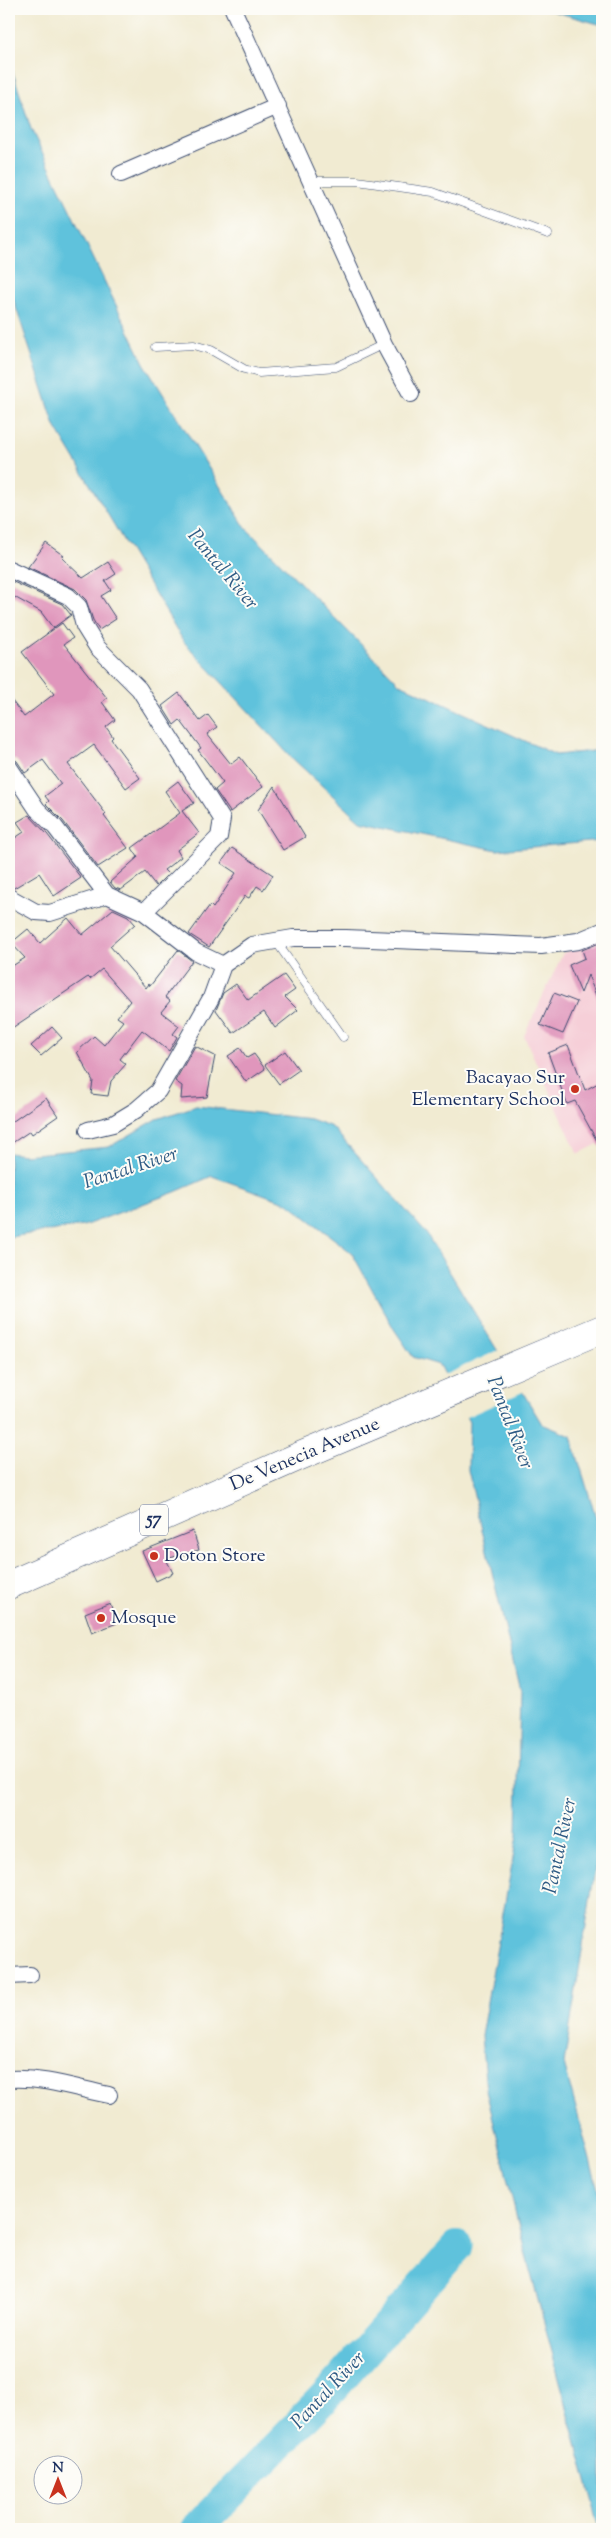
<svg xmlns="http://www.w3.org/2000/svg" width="611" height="2538" viewBox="0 0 611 2538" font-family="'Sorts Mill Goudy',serif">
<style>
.built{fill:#f6cfd8}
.water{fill:#5ec2dc;stroke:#3c789d}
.pier{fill:#f1ebd2}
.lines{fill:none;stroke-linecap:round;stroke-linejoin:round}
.river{stroke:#5ec2dc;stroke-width:32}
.building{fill:#e096bc}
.service-casing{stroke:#3b4b6f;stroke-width:9}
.minor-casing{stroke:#3b4b6f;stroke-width:18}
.trunk-casing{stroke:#3b4b6f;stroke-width:29}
.service{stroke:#fff;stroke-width:8}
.minor{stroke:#fff;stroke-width:16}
.trunk{stroke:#fff;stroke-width:28}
.poi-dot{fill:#c8321e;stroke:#fdfcf7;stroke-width:2}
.labels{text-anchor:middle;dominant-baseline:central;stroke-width:4;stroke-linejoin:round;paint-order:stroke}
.shield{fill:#fdfcf7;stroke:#5f6c8c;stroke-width:1}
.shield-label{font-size:18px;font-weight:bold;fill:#1b2f5e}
.poi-label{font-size:19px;fill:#1b2f5e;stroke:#fdfcf7;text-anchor:start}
.street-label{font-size:19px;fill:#1b2f5e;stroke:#fdfcf7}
.water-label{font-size:20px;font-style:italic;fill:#2f5b84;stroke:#fdfcf7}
</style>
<rect width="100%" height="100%" fill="#fdfcf7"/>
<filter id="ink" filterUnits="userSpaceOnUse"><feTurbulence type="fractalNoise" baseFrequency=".02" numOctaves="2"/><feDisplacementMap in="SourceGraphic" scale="10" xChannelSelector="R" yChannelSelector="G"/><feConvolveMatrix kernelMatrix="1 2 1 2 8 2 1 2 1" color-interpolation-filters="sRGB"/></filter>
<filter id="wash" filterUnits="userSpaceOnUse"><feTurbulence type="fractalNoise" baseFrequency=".0096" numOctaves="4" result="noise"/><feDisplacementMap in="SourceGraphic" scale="20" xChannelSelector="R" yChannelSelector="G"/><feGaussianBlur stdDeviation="1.12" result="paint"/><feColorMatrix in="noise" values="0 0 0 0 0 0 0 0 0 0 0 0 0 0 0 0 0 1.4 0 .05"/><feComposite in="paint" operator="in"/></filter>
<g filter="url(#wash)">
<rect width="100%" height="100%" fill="#f1ebd2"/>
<path class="built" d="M602,937V1142L578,1154L524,1036L563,953Z"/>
<path class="water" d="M545,9H602V25Z
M9,60L31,129L144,363L245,527L400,684L556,755L602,750V841L497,850L360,821L292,758L184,642L55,426L9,286Z
M196,1106L310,1119L332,1127L426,1233L542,1424L571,1436L602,1537V1825L564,2064L602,2204V2529H600L525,2252L486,2090L481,2036L517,1836L520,1691L468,1470L469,1422L439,1365L413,1357L394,1329L352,1253L288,1203L212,1176L175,1192L83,1226L9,1237V1153L24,1155L109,1147L157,1119Z"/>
<path class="pier" d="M499,1350L525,1391L464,1418L442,1376Z"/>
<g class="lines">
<path class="river" d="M196,2529L326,2396L457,2247"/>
</g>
<g id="blocks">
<path class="building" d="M46,543L64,556L62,558L83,578L108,562L116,574L105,581L111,590L101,596L116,619L99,630L93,620L86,600L75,589L28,567Z
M11,581L62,604L71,615L53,628L41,612L9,594Z
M62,623L73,638L64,644L107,698L102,702L115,720L106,727L113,737L111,739L140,778L126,788L94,745L68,764L106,814L104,816L128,848L98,867L63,821L46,804L49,801L45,796L61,784L43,760L25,773L17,761L9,757V697L24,717L54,694L22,652Z
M179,693L200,721L208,715L217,727L207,734L231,764L240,757L263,787L230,812L215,790L223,783L198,750L201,748L180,720L174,725L162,706Z
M178,781L194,803L182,811L199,833L177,850L181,857L164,870L168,874L156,886L145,872L121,890L115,888L110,882L138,857L132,848L180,813L165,791Z
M274,786L305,837L283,850L258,810Z
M29,815L47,834L81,878L54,896L39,873L14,888L9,887V842L24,832L17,822Z
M232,848L273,875L263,890L257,886L249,898L245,896L209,947L189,934L210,905L213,908L236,873L221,863Z
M113,909L128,916L135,924L110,946L146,988L149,984L150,986L178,950L192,961L165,997L170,1001L161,1012L179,1026L173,1034L177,1037L169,1051L142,1030L120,1059L126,1064L111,1081L108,1096L91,1094L93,1081L77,1052L94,1036L104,1045L123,1021L117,1017L130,1001L102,969L90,979L88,977L9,1030V968L25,958L11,943L28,929L40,943L68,918L82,935Z
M602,942V1008H601L588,975L581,993L569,965L585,958L582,950Z
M284,975L295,990L285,997L298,1010L275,1028L264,1012L233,1033L216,1010L223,993L236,984L248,1000Z
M554,993L577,1002L563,1034L540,1025Z
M52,1027L62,1038L41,1056L31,1046Z
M568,1045L585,1090L602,1081V1150L575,1101L567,1104L548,1053Z
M195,1046L215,1056L207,1097L181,1099L182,1086L175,1081Z
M240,1048L247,1058L254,1054L265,1069L246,1082L228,1056Z
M285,1051L299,1070L279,1084L265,1065Z
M46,1098L58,1116L32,1134L30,1131L9,1145V1124Z
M193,1531L199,1550L166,1559L173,1573L156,1581L142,1551Z
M110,1603L117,1623L92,1633L85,1613Z"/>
</g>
</g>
<g filter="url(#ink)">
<use href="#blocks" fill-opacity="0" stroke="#3b4b6f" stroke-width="1"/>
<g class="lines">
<g class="service-casing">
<path id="service" d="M311,181H357L433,192L548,234
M155,347L194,345L211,350L244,369L259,373L336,367L384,344
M275,940L343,1037"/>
</g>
<g class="minor-casing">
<path id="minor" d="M233,9L384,344L411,394
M121,174L278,106
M9,569L68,596L79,607L84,626L97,647L139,689L222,819L219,837L144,912
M9,767L37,809L55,827L107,895L144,912L196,952L223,965
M9,897L36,912L50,913L107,895
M88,1130L113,1124L136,1110L158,1091L211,998L223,965L252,945L293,938H346L541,946L578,941L602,931
M9,1976L30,1975
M9,2079C44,2077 75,2088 109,2095"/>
</g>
<g class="trunk-casing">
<path id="trunk" d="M9,1585L300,1456L602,1329"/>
</g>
<use href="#service" class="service"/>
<use href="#minor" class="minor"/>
<use href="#trunk" class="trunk"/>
</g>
</g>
<g class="poi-dot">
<circle cx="575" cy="1089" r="5"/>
<circle cx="154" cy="1556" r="5"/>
<circle cx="101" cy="1618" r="5"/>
</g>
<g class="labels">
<rect class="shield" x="140" y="1504.5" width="28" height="31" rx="4"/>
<g class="shield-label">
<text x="154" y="1520">57</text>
</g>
<g class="poi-label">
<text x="565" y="1078" text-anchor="end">Bacayao Sur<tspan x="565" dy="22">Elementary School</tspan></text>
<text x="164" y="1556">Doton Store</text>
<text x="111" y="1618">Mosque</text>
</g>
<g class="street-label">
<text transform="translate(305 1455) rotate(-23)">De Venecia Avenue</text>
</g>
<g class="water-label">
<text transform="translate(222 570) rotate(50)">Pantal River</text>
<text transform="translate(131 1169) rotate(-18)">Pantal River</text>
<text transform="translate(509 1423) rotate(69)">Pantal River</text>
<text transform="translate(561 1846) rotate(-78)">Pantal River</text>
<text transform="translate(329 2391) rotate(-47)">Pantal River</text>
</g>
</g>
<rect width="611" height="2538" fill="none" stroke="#fdfcf7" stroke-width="30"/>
<g transform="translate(58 2480)"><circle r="24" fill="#fdfcf7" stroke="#a3aaba"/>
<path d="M0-4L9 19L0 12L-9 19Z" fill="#c8321e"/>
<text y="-8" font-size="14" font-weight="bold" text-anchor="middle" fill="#1b2f5e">N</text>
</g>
</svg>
